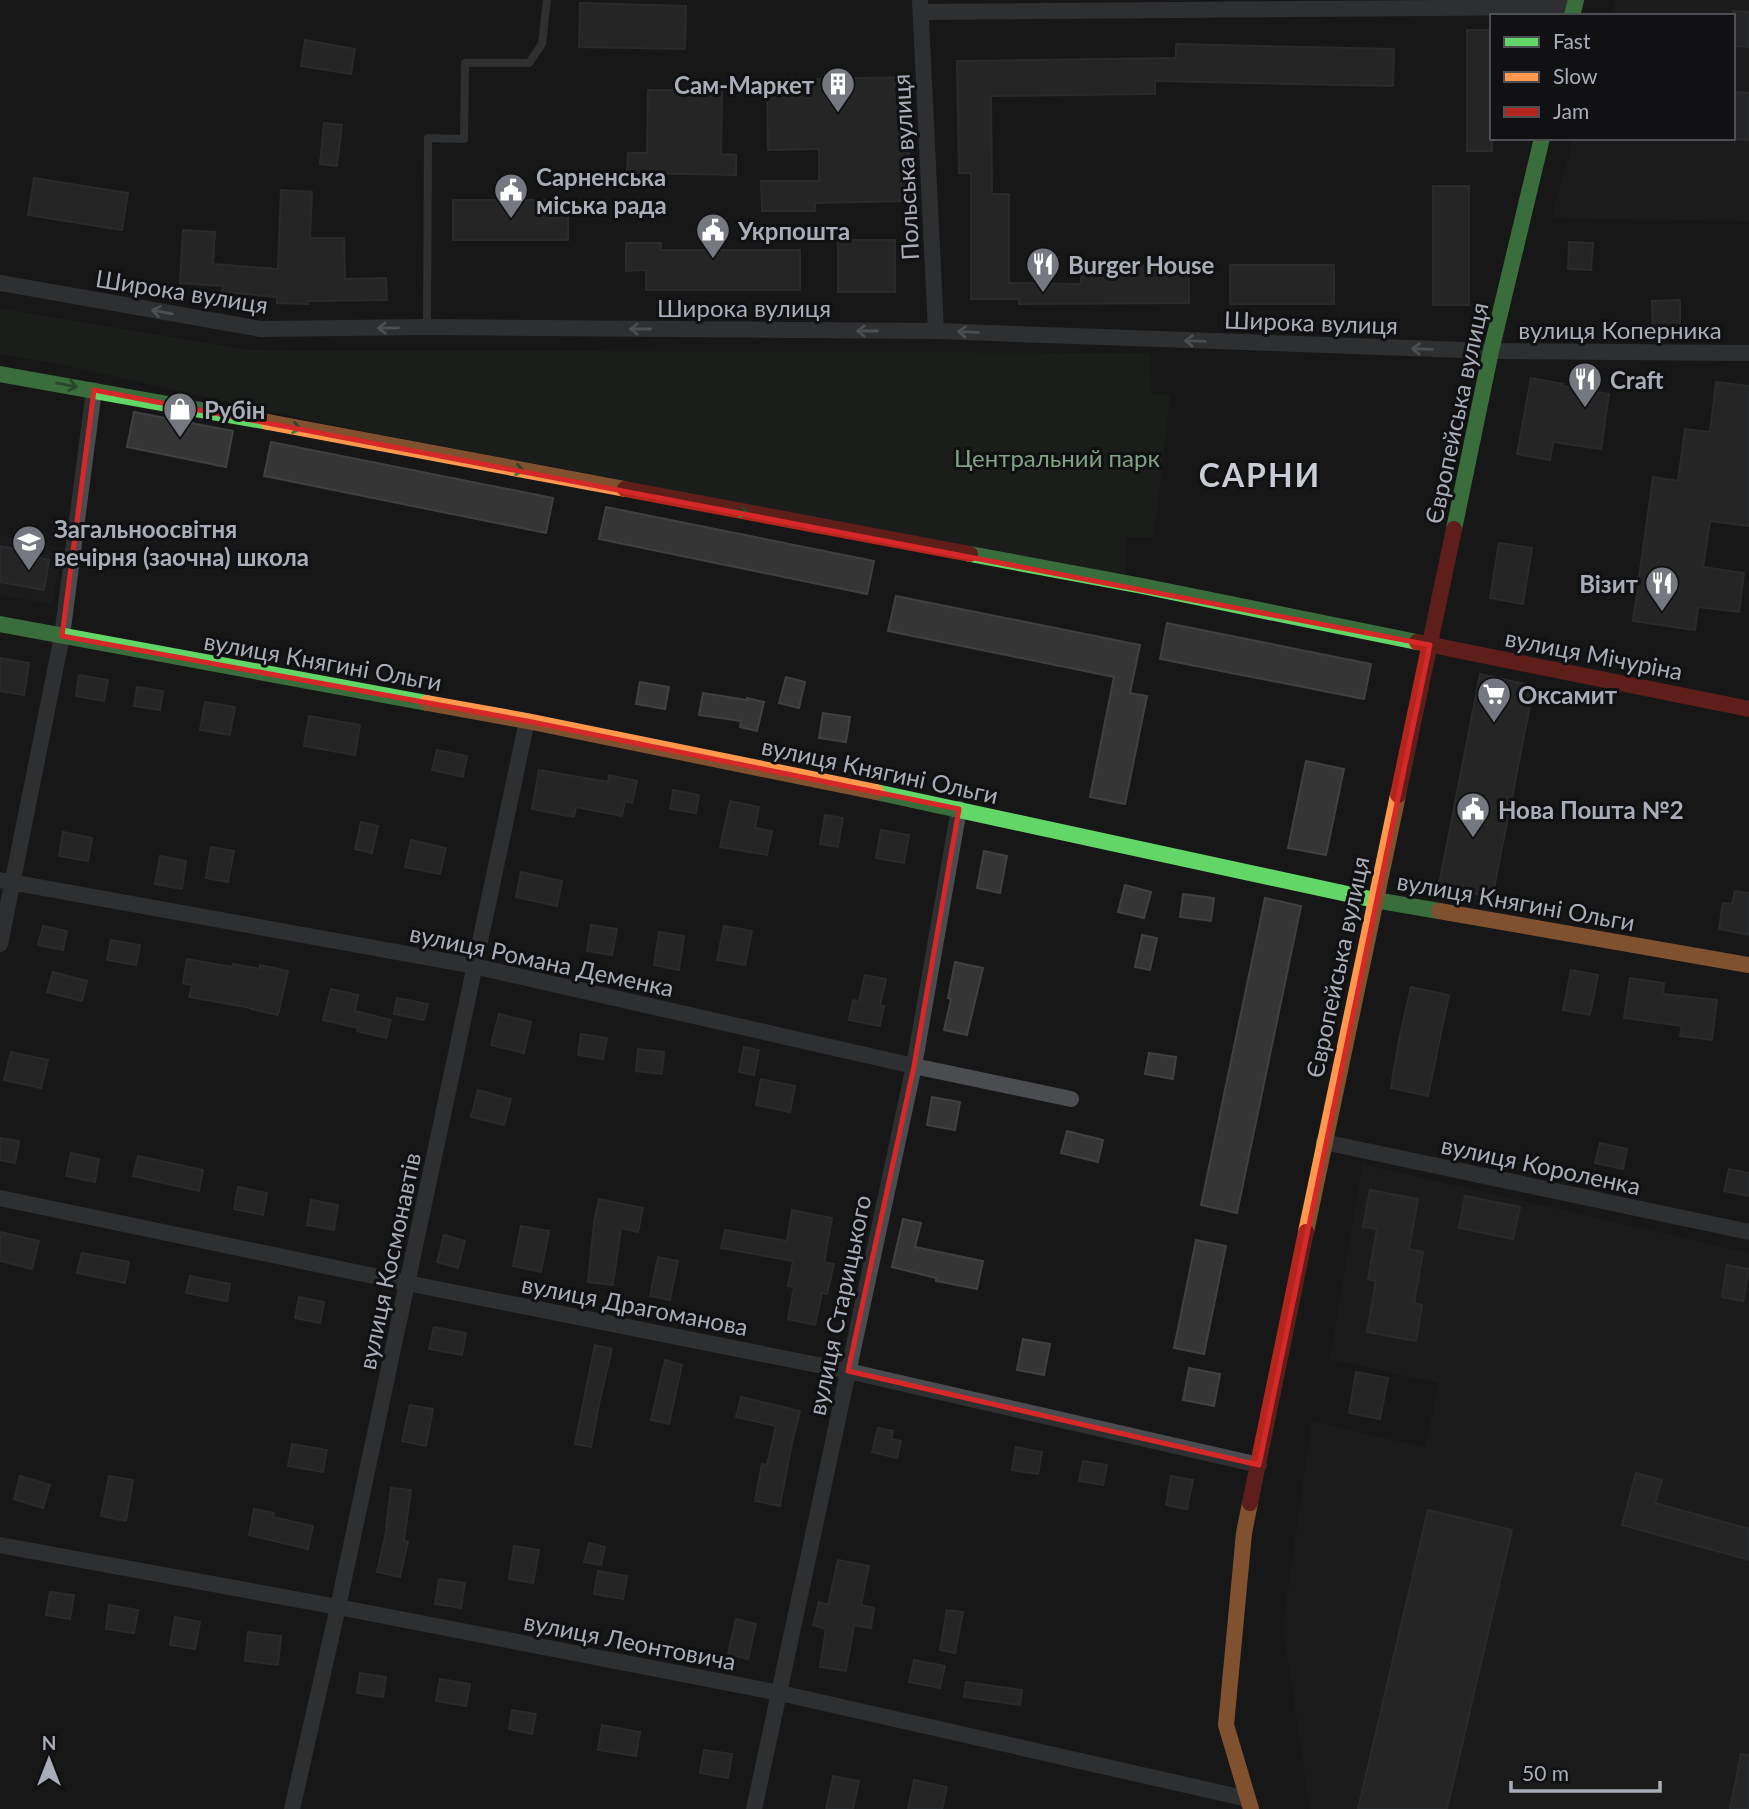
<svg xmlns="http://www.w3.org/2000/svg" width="1749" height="1809" viewBox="0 0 1749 1809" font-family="Lato,sans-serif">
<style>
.built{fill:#212123}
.green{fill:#1d241e}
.building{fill:#353536;stroke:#3f4043;stroke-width:2}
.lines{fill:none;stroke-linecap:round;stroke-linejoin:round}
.lane{stroke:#4b4c50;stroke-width:8}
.street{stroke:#4b4c50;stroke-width:16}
.fast{stroke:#63d668;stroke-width:16}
.slow{stroke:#ff974d;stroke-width:16}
.jam{stroke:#b3261e;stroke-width:16}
.oneway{stroke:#8c9099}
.oneway2{stroke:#3e7d42}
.marked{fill:none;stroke:#d62828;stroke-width:5;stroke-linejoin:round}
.labels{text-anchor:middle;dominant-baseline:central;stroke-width:6;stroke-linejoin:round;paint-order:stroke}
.poi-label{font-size:24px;font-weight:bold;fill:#a8adb8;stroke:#111113;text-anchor:start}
.street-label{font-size:24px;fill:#a8adb8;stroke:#111113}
.park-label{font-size:24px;fill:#7fa381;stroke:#111113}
.district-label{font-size:32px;font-weight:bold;letter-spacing:2px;fill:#c9ccd4;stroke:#111113}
</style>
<rect width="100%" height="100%" fill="#171717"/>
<path class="built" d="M1615,0H1749V221L1551,218L1574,138H1733V16H1610Z
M0,535L62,549L52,604L0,595Z
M1362,1164L1749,1253V1809H1310L1283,1626L1312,1421L1426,1448L1438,1383L1330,1359Z"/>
<path class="green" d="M0,308L247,350L1149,353L1151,393L1170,396L1154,537H1126L1125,577L328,424L58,364L0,354Z"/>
<path class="building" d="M580,3L686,6L685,49L579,47Z
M1733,11L1749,12V47L1733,46Z
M1467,30H1492V151H1467Z
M305,40L355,49L351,74L301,66Z
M1176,44L1394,49L1393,86L1155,81V94L991,96L992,194H1009V283L1081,284V266H1189V303L1019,304V299H971V173H959L957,61L1176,58Z
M907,77L910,201L815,203V211H762L761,181H819V149L768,150L767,80Z
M648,90H722L721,154L736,155V175L627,173L628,153H647Z
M1733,92L1749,93V140L1733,139Z
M324,123L342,125L337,166L320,164Z
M34,178L128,193L122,230L28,215Z
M1433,186H1469V305H1433Z
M281,190L312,192L310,238H344L345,279L386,278L387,300L308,301V304L277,303V297L222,292L223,286L180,283L183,230L215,232L213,264L278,269Z
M453,200H568V240H453Z
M838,240H895V292H838Z
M1569,242L1593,243L1591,270L1568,269Z
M626,243H661V250H800V290H646V270L626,271Z
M1230,265H1334V304H1230Z
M1680,300V328L1653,329L1652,301Z
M1531,378L1563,384L1562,386L1609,394L1601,449L1553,442L1550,460L1517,454Z
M1716,382L1749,386V526L1710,521L1703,567L1744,573L1739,612L1698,607L1695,630L1633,621L1653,477L1678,481L1685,429L1710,432Z
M134,412L233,431L226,467L127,447Z
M271,442L553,498L546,533L264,476Z
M606,507L874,561L867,594L599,539Z
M1499,543L1532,548L1523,604L1490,598Z
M0,546L31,552L30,556L49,560L44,590L0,582Z
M896,596L1140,645L1130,693L1147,696L1125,804L1090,797L1114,677L888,631Z
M1167,623L1371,664L1364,699L1160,659Z
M0,658L29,663L24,695L0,691Z
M1480,674L1534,686L1492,898L1439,885Z
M79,675L108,680L104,701L76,696Z
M786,677L805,682L799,708L779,703Z
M640,682L669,687L665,709L636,704Z
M137,687L163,691L160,710L134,706Z
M703,693L747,700V698L764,702L757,731L740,727L741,721L699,715Z
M205,702L235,707L230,735L200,730Z
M823,713L850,717L846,742L819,738Z
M309,716L360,725L355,755L304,746Z
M437,750L467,756L463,777L432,770Z
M1306,761L1344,769L1326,855L1288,848Z
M539,770L608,782L609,775L637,781L632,803L625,801L622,816L576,807L574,817L532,809Z
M673,790L699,795L696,813L670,809Z
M730,801L759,807L755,828L772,831L767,855L720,847Z
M825,815L843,818L838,847L820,844Z
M361,822L378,826L372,853L355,849Z
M881,830L909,835L904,863L876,858Z
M63,832L92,838L88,861L59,856Z
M411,840L446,848L440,874L405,867Z
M211,847L234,851L228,882L206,878Z
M984,851L1007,856L1000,893L977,888Z
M160,856L186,861L182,889L155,884Z
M521,872L562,881L557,906L516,897Z
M1125,885L1151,892L1144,918L1118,912Z
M1735,891L1749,893V935L1719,929L1723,903L1732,904Z
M1183,894L1214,898L1211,921L1180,917Z
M1265,898L1301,906L1237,1213L1201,1205Z
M591,925L617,929L612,955L587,951Z
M43,926L67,931L63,950L38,945Z
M724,926L752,931L745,965L717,960Z
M659,932L684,936L679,970L654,965Z
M1142,935L1157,938L1150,970L1135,967Z
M111,940L140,945L136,965L107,960Z
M187,959L232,967L233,964L260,969V965L288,971L278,1015L251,1009V1008L189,997L192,985L183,983Z
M955,962L983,968L967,1035L944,1030L951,999L948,998Z
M1571,970L1598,975L1590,1015L1563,1010Z
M53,972L87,981L82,1001L47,992Z
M865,975L886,979L880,1006H884L880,1026L849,1020L853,1000L859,1002Z
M1630,978L1664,983L1663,994L1717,1000L1712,1040L1680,1036L1682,1026L1624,1018Z
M1411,987L1449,995L1428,1096L1391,1088L1399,1040Z
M331,989L358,995L355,1011L391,1020L386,1038L357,1031L358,1028L323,1020Z
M397,998L428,1004L424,1020L394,1014Z
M499,1014L531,1022L524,1053L491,1045Z
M581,1034L607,1038L603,1059L578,1055Z
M744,1047L759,1050L754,1075L739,1072Z
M638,1049L664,1052L662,1074L636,1071Z
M11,1052L48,1060L41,1088L4,1080Z
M1149,1053L1176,1057L1173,1079L1145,1074Z
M761,1079L795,1086L790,1112L756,1105Z
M478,1090L511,1099L504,1125L471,1117Z
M932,1097L960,1102L955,1130L927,1125Z
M1067,1131L1103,1140L1098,1162L1061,1153Z
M0,1138L19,1141L15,1163L0,1160Z
M1600,1143L1627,1149L1623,1169L1595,1163Z
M71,1153L99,1159L95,1182L66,1176Z
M138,1156L203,1170L199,1191L133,1176Z
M1729,1169L1749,1173V1196L1724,1191Z
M238,1187L267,1193L263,1215L234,1209Z
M1370,1190L1418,1199L1409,1249L1423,1252L1414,1303L1422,1305L1416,1341L1367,1332L1376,1281L1368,1279L1377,1229L1363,1227Z
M1465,1196L1520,1207L1513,1239L1459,1228Z
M599,1199L643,1208L638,1232L621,1228L613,1285L588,1282L594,1222Z
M311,1200L338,1205L334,1230L307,1225Z
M792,1210L832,1218L824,1262L834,1264L827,1294L822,1293L815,1325L788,1319L794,1287L788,1286L793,1261L721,1248L725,1230L787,1241Z
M903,1219L921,1223L915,1247L983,1261L977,1289L936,1281V1278L892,1267Z
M521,1226L549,1231L541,1272L513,1266Z
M0,1232L39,1241L32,1269L0,1261Z
M444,1235L465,1241L458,1268L437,1262Z
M1196,1240L1226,1246L1204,1354L1174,1348Z
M82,1253L129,1262L125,1283L77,1273Z
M658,1257L678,1261L670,1300L650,1296Z
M1727,1265L1749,1269L1743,1301L1722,1297Z
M190,1276L230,1284L227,1301L186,1293Z
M299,1297L324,1302L320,1323L295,1318Z
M434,1327L466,1333L462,1355L429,1349Z
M1023,1339L1050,1344L1044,1375L1017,1370Z
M595,1345L612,1349L599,1404L591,1447L575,1444Z
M665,1360L682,1365L669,1424L651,1420Z
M1189,1368L1220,1374L1214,1406L1183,1400Z
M1356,1372L1388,1378L1380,1419L1349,1413Z
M741,1397L800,1411L792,1443L780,1506L755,1501L762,1464L767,1465L776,1426L736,1417Z
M410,1405L433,1409L426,1446L402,1441Z
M878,1428L893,1431L891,1439L901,1441L897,1458L872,1452Z
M292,1444L327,1450L323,1472L288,1466Z
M1016,1447L1042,1452L1038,1474L1012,1470Z
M1083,1461L1107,1465L1103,1485L1079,1481Z
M1636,1473L1662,1480L1655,1503L1749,1529V1560L1622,1525Z
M20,1476L50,1485L43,1508L14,1499Z
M109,1476L133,1480L126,1521L101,1516Z
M1171,1476L1193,1480L1187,1509L1166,1505Z
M391,1488L411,1490L404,1541L408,1542L400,1577L377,1572L387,1527H386Z
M254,1509L274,1513L273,1517L313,1526L308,1549L249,1535Z
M1428,1510L1512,1530L1447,1809H1358Z
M589,1543L605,1547L601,1565L584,1562Z
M514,1546L539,1550L533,1583L509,1579Z
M838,1560L869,1566L861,1605L874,1608L871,1628L854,1625L846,1671L820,1667L826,1629L813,1625L819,1602L828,1605Z
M598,1571L627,1576L623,1599L594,1594Z
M439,1579L465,1583L461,1608L435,1604Z
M50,1592L74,1595L70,1619L46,1615Z
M109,1605L138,1610L134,1633L106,1629Z
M947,1610L963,1612L955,1653L940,1650Z
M175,1617L200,1622L195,1649L170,1645Z
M736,1619L756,1624L748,1659L728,1654Z
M248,1632L281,1636L278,1665L245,1661Z
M914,1660L945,1666L940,1688L909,1682Z
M360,1673L386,1677L383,1697L357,1693Z
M440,1679L470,1684L466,1706L436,1701Z
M966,1682L1022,1690L1020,1705L964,1697Z
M512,1710L536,1714L532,1734L509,1729Z
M602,1725L640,1732L636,1756L598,1750Z
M704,1750L732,1754L728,1778L700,1773Z
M1741,1754L1749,1755V1809H1730Z
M833,1776L859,1781L853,1809H826Z
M914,1780L947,1787L942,1809H908Z"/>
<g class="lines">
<path class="lane" d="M427,327L428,138L464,139L465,63H529L542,44L547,0"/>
<path class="street" d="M920,0L936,331
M921,12L1574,7
M0,283L261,329L427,327L936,331L1491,351L1749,353
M0,880L474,966L914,1066L1071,1099
M0,944L62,636L94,390
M1324,1142L1749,1232
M0,1198L407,1283L848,1371L1259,1465
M0,1545L338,1607L780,1693L1248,1799
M292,1809L338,1607L527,721
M754,1809L914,1066L959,809"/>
<path class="fast" d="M1572,16L1576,0
M0,374L268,422
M1454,529L1491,351L1542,138
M970,554L1142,586L1417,642
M0,624L427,703
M876,792L1375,900L1439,911"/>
<path class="slow" d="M268,422L625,489
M427,703L527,721L876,792
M1439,911L1749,965
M1306,1232L1398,795
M1250,1503L1244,1533L1226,1725L1251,1809"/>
<path class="jam" d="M625,489L970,554
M1417,642L1749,709
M1398,795L1454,529
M1250,1503L1306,1232"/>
</g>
<defs><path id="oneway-shaft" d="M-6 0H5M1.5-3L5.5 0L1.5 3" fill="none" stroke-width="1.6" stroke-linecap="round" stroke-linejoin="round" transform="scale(1.75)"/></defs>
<g class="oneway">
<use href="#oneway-shaft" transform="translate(162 312) rotate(-170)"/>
<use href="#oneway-shaft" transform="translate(388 328) rotate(179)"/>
<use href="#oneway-shaft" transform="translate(640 329) rotate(-180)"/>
<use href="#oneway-shaft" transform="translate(867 331) rotate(-180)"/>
<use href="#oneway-shaft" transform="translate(968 332) rotate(-178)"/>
<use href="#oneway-shaft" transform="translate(1195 341) rotate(-178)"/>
<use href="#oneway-shaft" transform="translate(1422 349) rotate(-178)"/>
</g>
<g class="oneway2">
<use href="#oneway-shaft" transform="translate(67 385) rotate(10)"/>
<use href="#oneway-shaft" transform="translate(291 427) rotate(11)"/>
<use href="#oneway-shaft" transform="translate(514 469) rotate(11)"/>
<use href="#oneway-shaft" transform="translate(738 511) rotate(11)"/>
</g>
<path d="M0 0H1749V1809H0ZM94,390L1430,645L1259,1465L848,1371L914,1066L959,809L527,721L62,636Z" fill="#171717" fill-opacity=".55" fill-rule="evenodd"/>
<path class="marked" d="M94,390L1430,645L1259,1465L848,1371L914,1066L959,809L527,721L62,636Z"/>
<defs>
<g id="building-pin" transform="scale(1.75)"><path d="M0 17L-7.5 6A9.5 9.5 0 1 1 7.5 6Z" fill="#757880" stroke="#111113"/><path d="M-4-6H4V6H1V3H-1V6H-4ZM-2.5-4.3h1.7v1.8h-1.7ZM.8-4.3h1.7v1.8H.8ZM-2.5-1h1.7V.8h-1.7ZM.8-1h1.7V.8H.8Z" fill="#fff"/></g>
<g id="civic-pin" transform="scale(1.75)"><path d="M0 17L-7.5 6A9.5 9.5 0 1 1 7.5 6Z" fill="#757880" stroke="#111113"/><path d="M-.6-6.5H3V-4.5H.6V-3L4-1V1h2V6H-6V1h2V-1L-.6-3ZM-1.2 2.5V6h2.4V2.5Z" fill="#fff"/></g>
<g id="restaurant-pin" transform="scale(1.75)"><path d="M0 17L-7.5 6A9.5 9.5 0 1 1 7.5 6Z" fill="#757880" stroke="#111113"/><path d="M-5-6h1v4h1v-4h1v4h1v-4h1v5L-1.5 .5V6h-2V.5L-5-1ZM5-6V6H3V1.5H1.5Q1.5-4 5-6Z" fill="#fff"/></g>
<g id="shop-pin" transform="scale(1.75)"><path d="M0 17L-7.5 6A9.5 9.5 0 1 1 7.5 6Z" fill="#757880" stroke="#111113"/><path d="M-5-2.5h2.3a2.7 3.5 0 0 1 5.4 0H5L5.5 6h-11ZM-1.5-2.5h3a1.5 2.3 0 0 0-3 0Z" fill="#fff"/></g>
<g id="school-pin" transform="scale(1.75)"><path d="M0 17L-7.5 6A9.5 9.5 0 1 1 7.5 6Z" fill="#757880" stroke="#111113"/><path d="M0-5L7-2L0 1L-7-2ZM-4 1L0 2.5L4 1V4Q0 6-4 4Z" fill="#fff"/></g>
<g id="supermarket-pin" transform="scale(1.75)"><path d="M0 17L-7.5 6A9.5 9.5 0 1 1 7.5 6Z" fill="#757880" stroke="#111113"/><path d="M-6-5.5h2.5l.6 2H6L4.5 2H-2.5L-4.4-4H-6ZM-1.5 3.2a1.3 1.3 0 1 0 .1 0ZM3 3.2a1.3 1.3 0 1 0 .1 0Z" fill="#fff"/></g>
</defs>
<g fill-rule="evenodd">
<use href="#building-pin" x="838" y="84"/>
<use href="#civic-pin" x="511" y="190"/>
<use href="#civic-pin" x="713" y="230"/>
<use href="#restaurant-pin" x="1043" y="264"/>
<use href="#restaurant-pin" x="1585" y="379"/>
<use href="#shop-pin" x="180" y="409"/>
<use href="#school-pin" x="29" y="542"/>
<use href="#restaurant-pin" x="1662" y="583"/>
<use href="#supermarket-pin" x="1494" y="694"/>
<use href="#civic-pin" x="1473" y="809"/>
</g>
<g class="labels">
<g class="poi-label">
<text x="814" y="84" text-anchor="end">Сам-Маркет</text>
<text x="536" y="176">Сарненська<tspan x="536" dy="28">міська рада</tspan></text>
<text x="738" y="230">Укрпошта</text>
<text x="1068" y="264">Burger House</text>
<text x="1610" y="379">Craft</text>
<text x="204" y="409">Рубін</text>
<text x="54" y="528">Загальноосвітня<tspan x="54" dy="28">вечірня (заочна) школа</tspan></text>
<text x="1638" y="583" text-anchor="end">Візит</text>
<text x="1518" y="694">Оксамит</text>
<text x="1498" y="809">Нова Пошта №2</text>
</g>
<g class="street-label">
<text transform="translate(905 167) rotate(-93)">Польська вулиця</text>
<text transform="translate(182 291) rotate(9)">Широка вулиця</text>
<text x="744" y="307">Широка вулиця</text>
<text transform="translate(1311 322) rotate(2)">Широка вулиця</text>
<text x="1620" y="329">вулиця Коперника</text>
<text transform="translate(1456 413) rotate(-78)">Європейська вулиця</text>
<text transform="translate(1594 654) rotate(11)">вулиця Мічуріна</text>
<text transform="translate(323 661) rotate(10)">вулиця Княгині Ольги</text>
<text transform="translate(880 770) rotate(12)">вулиця Княгині Ольги</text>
<text transform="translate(1516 901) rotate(10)">вулиця Княгині Ольги</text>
<text transform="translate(542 960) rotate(12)">вулиця Романа Деменка</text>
<text transform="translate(1337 967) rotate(-78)">Європейська вулиця</text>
<text transform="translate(1541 1165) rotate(12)">вулиця Короленка</text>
<text transform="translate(389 1261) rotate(-78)">вулиця Космонавтів</text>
<text transform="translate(635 1305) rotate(11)">вулиця Драгоманова</text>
<text transform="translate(839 1305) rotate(-78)">вулиця Старицького</text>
<text transform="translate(630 1641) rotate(11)">вулиця Леонтовича</text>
</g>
<g class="park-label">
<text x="1057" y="457">Центральний парк</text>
</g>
<g class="district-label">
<text x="1260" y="474">САРНИ</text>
</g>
</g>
<rect x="1490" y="14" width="245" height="126" fill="#111113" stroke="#4d4f55" stroke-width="2"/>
<rect x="1504" y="37" width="35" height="10" fill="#63d668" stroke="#4d4f55" stroke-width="2"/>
<text x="1553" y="49" font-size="21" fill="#a8adb8">Fast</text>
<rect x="1504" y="72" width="35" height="10" fill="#ff974d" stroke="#4d4f55" stroke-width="2"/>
<text x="1553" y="84" font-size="21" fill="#a8adb8">Slow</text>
<rect x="1504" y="107" width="35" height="10" fill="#b3261e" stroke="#4d4f55" stroke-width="2"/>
<text x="1553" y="119" font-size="21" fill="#a8adb8">Jam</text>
<g transform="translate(49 1760)" stroke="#111113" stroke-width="5" paint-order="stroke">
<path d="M0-5L12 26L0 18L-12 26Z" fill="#a8adb8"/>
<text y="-10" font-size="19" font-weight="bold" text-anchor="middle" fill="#a8adb8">N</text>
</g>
<path d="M1511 1781v10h149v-10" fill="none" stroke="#a8adb8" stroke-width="3.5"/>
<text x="1522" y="1781" font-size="21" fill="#a8adb8" stroke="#111113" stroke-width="5" paint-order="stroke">50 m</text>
</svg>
